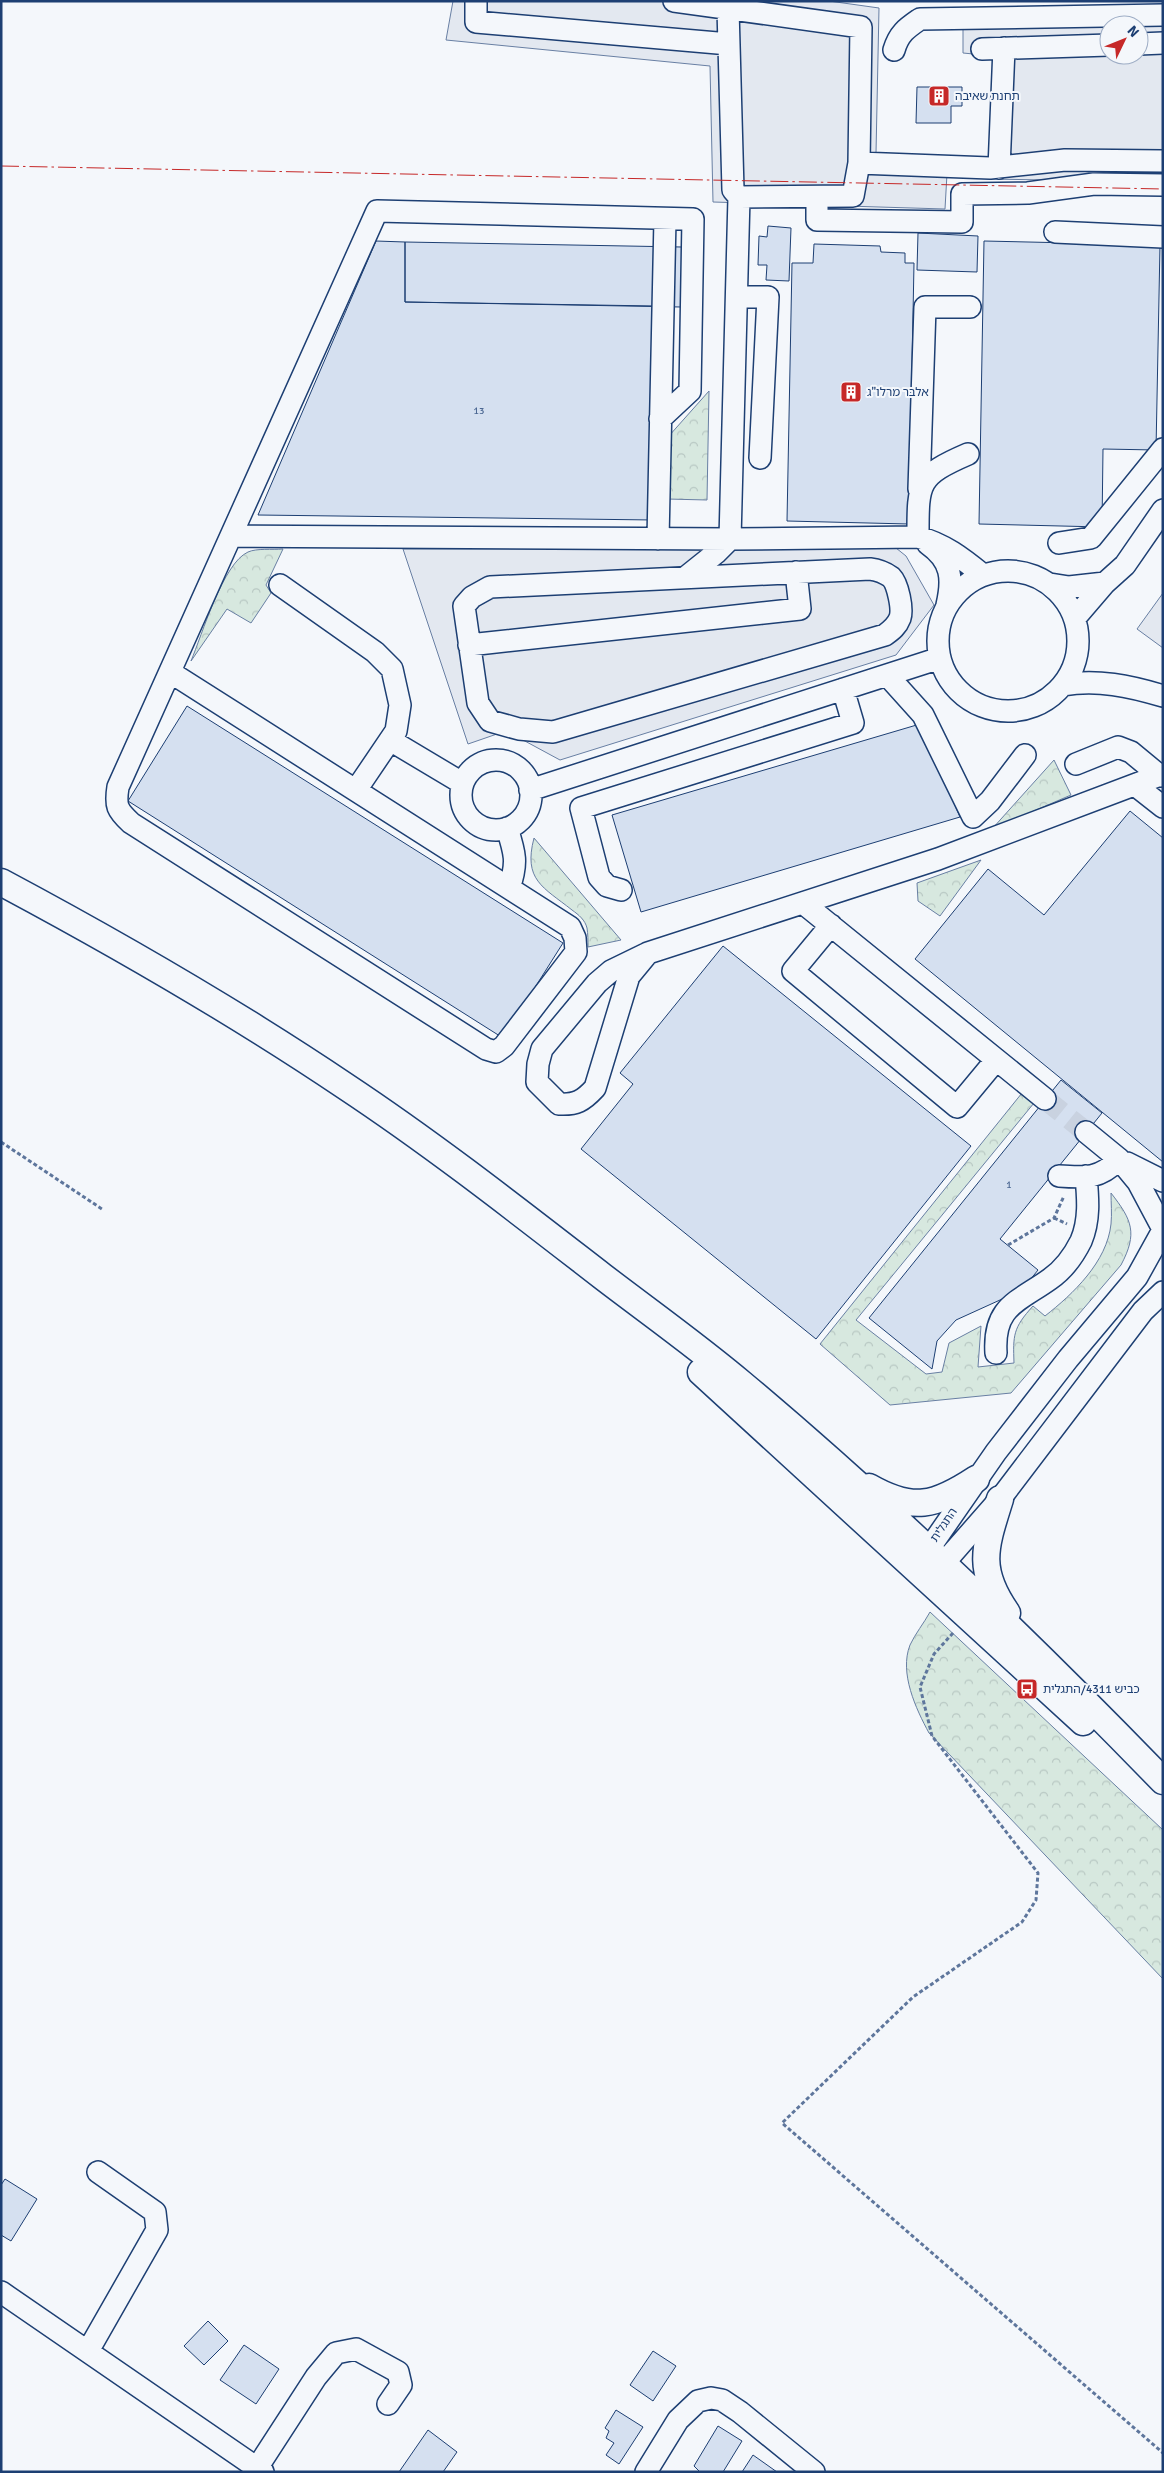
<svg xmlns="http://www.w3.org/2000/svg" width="1164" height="2473" viewBox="0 0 1164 2473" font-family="Signika,'Noto Sans Hebrew',sans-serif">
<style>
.forest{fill:url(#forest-crowns);stroke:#687fa3}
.parking{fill:#e3e8f0;stroke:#687fa3;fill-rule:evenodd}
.building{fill:#d5e0f0;stroke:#1d3f73}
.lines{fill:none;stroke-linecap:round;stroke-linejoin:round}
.minor-tunnel{stroke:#c9d2e0;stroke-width:21;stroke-dasharray:21 11;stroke-linecap:butt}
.minor-casing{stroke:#1d3f73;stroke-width:24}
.major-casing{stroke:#1d3f73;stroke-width:29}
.path{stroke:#5e769c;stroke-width:3;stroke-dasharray:4 2.5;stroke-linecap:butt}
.minor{stroke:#f4f7fb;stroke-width:21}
.major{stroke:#f4f7fb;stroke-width:26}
.power{stroke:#c62828;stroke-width:1;stroke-dasharray:18 4 2.5 4;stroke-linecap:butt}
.labels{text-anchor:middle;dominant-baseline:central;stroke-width:4;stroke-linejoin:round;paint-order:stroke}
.number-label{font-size:10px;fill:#4b6792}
.poi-label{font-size:12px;fill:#1d3f73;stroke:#f4f7fb;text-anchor:start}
.street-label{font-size:12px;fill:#1d3f73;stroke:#f4f7fb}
</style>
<defs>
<pattern id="forest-crowns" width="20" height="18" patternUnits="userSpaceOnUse" patternTransform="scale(1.25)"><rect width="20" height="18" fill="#d7e8df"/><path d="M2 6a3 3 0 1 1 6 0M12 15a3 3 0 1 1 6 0" fill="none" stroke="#b8c8c3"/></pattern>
</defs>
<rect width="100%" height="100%" fill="#f4f7fb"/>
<path class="forest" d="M709,391L707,500L667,499L668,437Z
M283,549L266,585L271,593L251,623L227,609L191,661C202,635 223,563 248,552C257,548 272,550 283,549Z
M1054,760L1071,795L992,829Z
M534,838L621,940L588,947C588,941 588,934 587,928C585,920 579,915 572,910C543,887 523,880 534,838Z
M981,860L940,916L918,901L917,883Z
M1022,1093L1034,1103L856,1320L926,1374L942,1372L949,1343L981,1326L978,1367L1014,1363C1013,1335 1013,1328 1033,1306L1045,1316C1073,1294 1107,1262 1111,1224C1112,1214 1111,1203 1111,1193C1132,1220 1138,1233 1121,1265L1011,1393L890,1405L820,1344Z
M930,1612L1163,1830V1979L929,1733C916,1709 899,1673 910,1645C915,1634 924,1623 930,1612Z"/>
<path class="parking" d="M453,1H829L879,8L876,153L948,156L945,209L713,202L710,66L446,40Z
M1163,21V174L1107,172L1047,180L989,179L994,56L963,53V24ZM1109,25H1139V55H1109Z
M896,548L906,556L934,605L896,655L560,760L523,740L497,734L468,744L403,549Z
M1163,593V648L1137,629Z"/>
<path class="building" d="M917,87H962V106H951V123H916Z
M768,226L791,228L789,281L766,280L767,265H758L759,236L767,237Z
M918,233L978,236L977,272L917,270Z
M376,241L405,242V302L656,306L654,520L258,515Z
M984,241L1160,245L1156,450L1103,449L1102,527L979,524Z
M405,242L682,247L681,307L405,302Z
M814,244L880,246L881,252L905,253V263H914L909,524L787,521L792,263H813Z
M187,706L563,943L503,1038L128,801Z
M920,724L960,817L641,912L612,815Z
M1130,811L1163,838V1162L915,959L988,869L1044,915Z
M723,946L971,1146L816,1339L581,1149L633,1084L620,1073Z
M1061,1080L1102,1113L1000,1239L1038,1270L1022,1290L956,1320L937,1341L932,1369L869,1318Z
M5,2179L37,2199L11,2241L1,2235V2185Z
M208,2321L228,2341L204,2365L184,2346Z
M244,2345L279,2369L256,2404L220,2380Z
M653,2351L676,2366L653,2401L630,2385Z
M616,2410L643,2427L619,2464L606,2455L614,2443L606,2438L609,2431L605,2428Z
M718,2426L742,2441L723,2472H700L694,2466Z
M428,2430L457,2452L443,2472H399Z
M753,2455L777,2472H742Z"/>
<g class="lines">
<path class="minor-tunnel" d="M1045,1099L1086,1132"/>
<g class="minor-casing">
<path id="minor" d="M476,1V22L729,44
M674,1L861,27L859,163L853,196L739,197L730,539L716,553L686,577
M728,9L733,190L739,197
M1139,44L1163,43
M982,49L1109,45
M894,50C899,33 907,28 920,19L1163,15
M859,163L990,168L1065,160L1163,161
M999,168L1004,48
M817,197V220L962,222V194L1028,193L1094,184L1163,185
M1055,232L1163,237
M737,297H768L760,458
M919,489L925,307H970
M231,536L730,539L918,537C944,544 962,558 983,575
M918,537C918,483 917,476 968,454
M658,539L665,219
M1059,543L1091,538L1163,449
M928,544C952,561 953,579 947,605
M870,569C878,570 884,572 891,577C898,584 903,609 900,618C897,626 892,630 885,635L553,732L519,729L490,721L478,703L464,606L472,597L490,587Z
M938 641a70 70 0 1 1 140 0a70 70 0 1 1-140 0Z
M1050,584L1069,587L1105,583
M280,585L375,652L392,669L400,705L396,731L356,790
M1075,618L1105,583L1125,565L1163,510
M469,645L800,609L796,572
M170,672L570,927L575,938L576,952L504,1046L496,1052L486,1049L131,823C117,810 115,806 118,787C204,595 290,403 377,211L693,219L690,391L660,419
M887,675L923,715L973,817L990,801L1025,755
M1063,685C1097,679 1130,686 1163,696
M390,740L462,783
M461 795a35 35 0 1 1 70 0a35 35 0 1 1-70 0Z
M1076,764L1118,747L1131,752L1160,776
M1135,785L1163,807
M530,790L940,658
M507,828C515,853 518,863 509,888
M621,890L607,886L599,877L581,808L853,723L843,689
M803,903L1045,1099
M831,925L793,971L957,1107L996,1060
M648,953L629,976L595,1088C583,1101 576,1105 559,1104L537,1082L538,1064L542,1049L597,983L611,971L648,953L938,859L1163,774
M1086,1132L1119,1159L1138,1182L1163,1229
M1127,1163L1163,1181
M1059,1176C1086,1178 1100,1179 1119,1159
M996,1353C993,1306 1018,1302 1050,1279C1063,1270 1074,1255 1081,1241C1090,1220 1088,1198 1086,1176
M924,1564L928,1550L996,1452L1068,1359L1137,1277L1163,1230
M929,1571L943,1564L1000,1499L1143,1311L1163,1292
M1,2292L263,2472
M88,2351L157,2230L155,2212L98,2172
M257,2468L316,2377L336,2353L356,2349L398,2372L401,2385L388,2404
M646,2472L678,2420L698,2401L711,2398L722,2400L740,2412L814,2472"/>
</g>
<g class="major-casing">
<path id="major" d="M1,882C119,945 235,1012 345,1086C434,1145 518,1211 602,1276C649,1312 697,1346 742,1384C890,1508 1029,1643 1163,1781
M701,1372L1083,1722
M869,1487C913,1512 935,1506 976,1479
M1000,1499C985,1547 976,1569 1007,1613"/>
</g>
<path class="path" d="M1,1142L102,1209
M1054,1218L1067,1224
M1008,1245L1054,1218L1064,1196
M953,1633L934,1654L920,1687L932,1736L1038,1873L1036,1900L1022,1922L913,1997L782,2123L1163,2453"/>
<use href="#minor" class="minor"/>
<use href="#major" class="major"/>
<path class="power" d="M1,166L1163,189"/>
</g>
<defs>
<g id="building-square" transform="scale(1.125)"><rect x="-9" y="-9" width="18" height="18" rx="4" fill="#c62828" stroke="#f4f7fb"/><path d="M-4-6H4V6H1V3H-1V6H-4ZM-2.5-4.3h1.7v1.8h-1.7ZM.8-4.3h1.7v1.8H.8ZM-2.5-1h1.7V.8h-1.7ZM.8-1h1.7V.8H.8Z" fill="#fff"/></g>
<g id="bus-square" transform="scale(1.125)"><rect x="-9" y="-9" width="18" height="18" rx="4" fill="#c62828" stroke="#f4f7fb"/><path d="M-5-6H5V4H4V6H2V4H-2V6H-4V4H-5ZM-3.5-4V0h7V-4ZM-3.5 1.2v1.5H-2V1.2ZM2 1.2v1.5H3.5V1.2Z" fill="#fff"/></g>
</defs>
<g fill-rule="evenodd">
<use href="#building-square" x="939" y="96"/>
<use href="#building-square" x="851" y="392"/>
<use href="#bus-square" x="1027" y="1689"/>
</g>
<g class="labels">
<g class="number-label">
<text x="479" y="411">13</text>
<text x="1009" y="1185">1</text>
</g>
<g class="poi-label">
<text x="955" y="96">תחנת שאיבה</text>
<text x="867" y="392">אלבר מרלו"ג</text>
<text x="1043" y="1689">כביש 4311/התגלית</text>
</g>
<g class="street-label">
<text transform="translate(944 1525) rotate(-56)">התגלית</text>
</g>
</g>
<rect width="1164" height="2473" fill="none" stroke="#1d3f73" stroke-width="5"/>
<g transform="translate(1124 40) rotate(47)"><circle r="24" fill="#f4f7fb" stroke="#9eadc5"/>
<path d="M0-4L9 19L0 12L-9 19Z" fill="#c62828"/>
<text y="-8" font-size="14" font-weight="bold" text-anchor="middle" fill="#1d3f73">N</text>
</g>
</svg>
